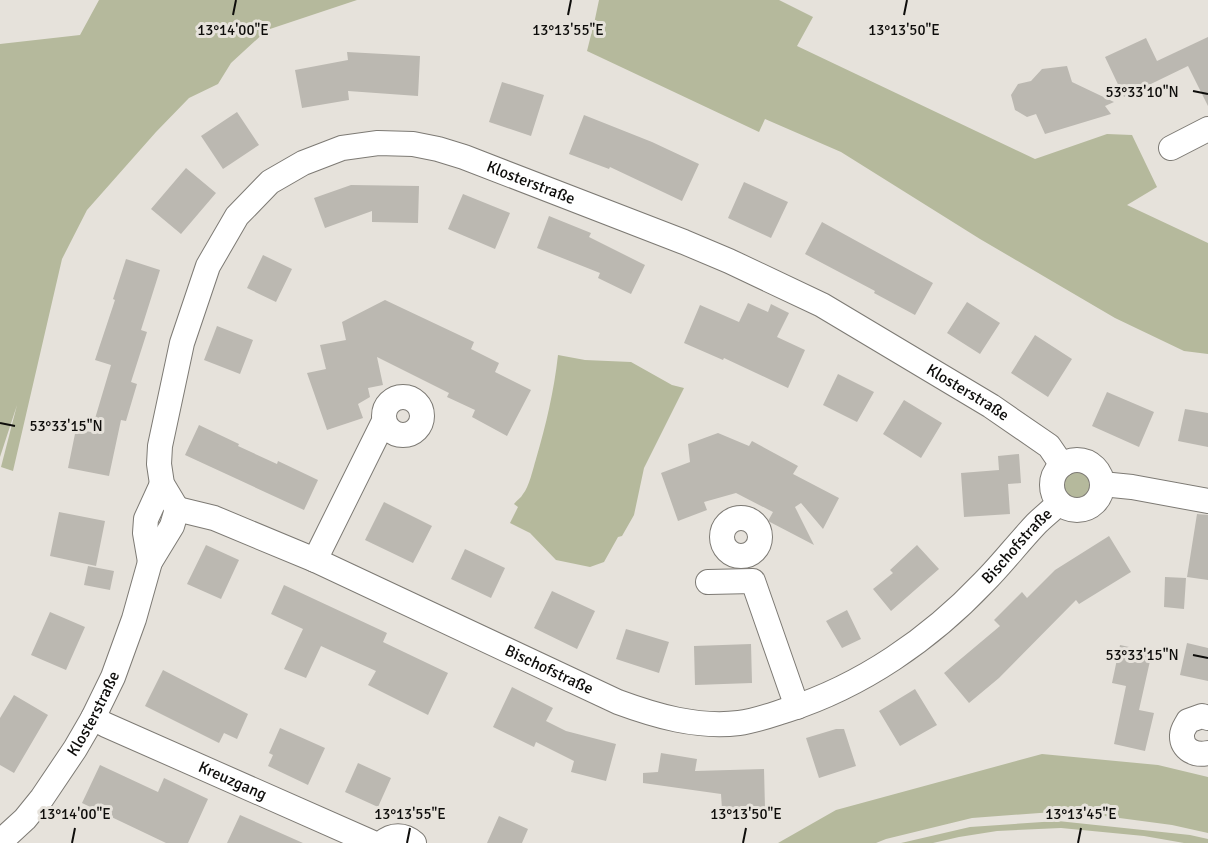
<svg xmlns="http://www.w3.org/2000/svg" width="1208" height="843" viewBox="0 0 1208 843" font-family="Signika,sans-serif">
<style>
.green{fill:#b5b99c}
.building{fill:#bbb8b1}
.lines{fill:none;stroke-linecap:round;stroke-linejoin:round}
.minor-casing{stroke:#7d7a74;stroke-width:26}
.minor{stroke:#fff;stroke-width:24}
.ticks{fill:none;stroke:#0e0d0b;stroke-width:2}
.labels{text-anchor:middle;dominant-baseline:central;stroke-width:6;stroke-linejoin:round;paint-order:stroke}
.street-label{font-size:16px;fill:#0e0d0b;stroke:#e6e2db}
.ticks-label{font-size:15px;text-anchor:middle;fill:#0e0d0b;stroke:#e6e2db;stroke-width:6;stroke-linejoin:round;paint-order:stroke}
</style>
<rect width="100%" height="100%" fill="#e6e2db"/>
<path class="green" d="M99,0H357L267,30L231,63L218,84L189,98L156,132L87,210L62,259L13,471L1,467L17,405L0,457V44L80,35Z
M599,0H779L813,17L797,46L1035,159L1107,134L1132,135L1157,187L1127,205L1208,243V354L1184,351L1115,318L980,239L841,152L765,119L759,132L587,51L595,19Z
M558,355L585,360L631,362L672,385L684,388L644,468L634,515L622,536L618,537L604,562L590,567L556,560L530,533L510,523L518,507L514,504C517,500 521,498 523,494C529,487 533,469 536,459C546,425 554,391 558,355Z
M1062 485a15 15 0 1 1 30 0a15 15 0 1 1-30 0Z
M1042,754L1158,765L1208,777V833L1172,825L1067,811L972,818L886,839L876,843H778L836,810Z
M1058,821L1190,835L1208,839V843H1184L1144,836L1061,828L997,831L959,837L933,843H901L970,827Z"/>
<path class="building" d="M1208,37V106L1188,66L1124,97L1105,57L1146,38L1157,61Z
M347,52L420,56L418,96L348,91L349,100L302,108L295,70L348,60Z
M1067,66L1072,82L1114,102L1105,106L1111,114L1045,134L1036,114L1027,117L1015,110L1011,95L1018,84L1031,81L1042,69Z
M502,82L544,95L531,136L489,122Z
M237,112L259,145L223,169L201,136Z
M584,115L652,142L699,164L682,201L610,167L609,169L569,154Z
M186,168L216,193L181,234L151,209Z
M744,182L788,202L771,238L728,218Z
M351,185L419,186L418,223L372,222V211L325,228L314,198Z
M463,194L510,213L495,249L448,229Z
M549,216L591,233L589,237L645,265L631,294L598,278L600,273L537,248Z
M822,222L933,283L915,315L874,293L875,291L805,254Z
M263,255L292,269L276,302L247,288Z
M126,259L160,270L141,330L147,332L131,382L137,384L126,421L121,420L109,476L68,468L76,429L91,432L111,365L95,360L115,300L113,299Z
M385,300L474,342L471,349L499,363L495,372L531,390L507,436L472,417L475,410L447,397L449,393L377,357L383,385L368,388L370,397L358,404L363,418L327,430L307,373L326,369L320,345L346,340L342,322Z
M967,302L1000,323L980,354L947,333Z
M748,303L768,312L771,304L789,313L777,337L805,350L788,388L724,358L723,360L684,343L700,305L739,322Z
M217,326L253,340L240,374L204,360Z
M1035,335L1072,359L1048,397L1011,373Z
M838,374L874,392L857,422L823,405Z
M1107,392L1154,412L1139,447L1092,426Z
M904,400L942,423L921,458L883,434Z
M1185,409L1208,413V447L1178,441Z
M199,425L239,444L238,446L277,464L278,461L318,480L304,510L185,455Z
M718,433L749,446L752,441L798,466L793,474L839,498L823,529L801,503L795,507L814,545L768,521L773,512L736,493L704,502L707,510L678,521L661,473L690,462L688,444Z
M1019,454L1021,483L1008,484L1010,514L964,517L961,473L999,470L998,456Z
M384,502L432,526L413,563L365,540Z
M59,512L105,521L96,566L50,556Z
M1197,514L1208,515V580L1187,577Z
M1109,536L1131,572L1079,604L1076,600L999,678L969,703L944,673L1000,626L994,620L1022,592L1027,598L1055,570Z
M206,545L239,560L221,599L187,584Z
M917,545L939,569L891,611L873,589L893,573L890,570Z
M465,549L505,568L491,598L451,579Z
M88,566L114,571L110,590L84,585Z
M1165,577L1186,578L1184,609L1164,607Z
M284,585L387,633L383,642L448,673L428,715L368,685L376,671L321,646L306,678L284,669L303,629L271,614Z
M552,591L595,611L577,649L534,628Z
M847,610L861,639L842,648L826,621Z
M50,612L85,627L66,670L31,655Z
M626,629L669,642L659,673L616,659Z
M1187,643L1208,648V681L1180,675Z
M751,644L752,683L695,685L694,646Z
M1120,645L1152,652L1139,710L1154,713L1145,751L1114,744L1126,686L1112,683Z
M163,670L248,714L237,739L224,733L219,743L145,706Z
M512,687L553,708L546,721L566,731L616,744L606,781L571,772L574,761L536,742L534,747L493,727Z
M915,689L937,725L900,746L879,711Z
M14,695L48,715L14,773L0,765V718Z
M280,728L325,748L308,785L268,766L273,755L269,753Z
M836,729H844L856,766L819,778L806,738Z
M661,753L697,759L695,771L764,769L765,808L722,809L721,794L643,783V773L658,772Z
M358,763L391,778L378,807L345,792Z
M100,765L158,792L164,778L208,799L188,843H166L82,803Z
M240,815L303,843H227Z
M499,816L528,829L522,843H487Z"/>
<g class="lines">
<g class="minor-casing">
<g id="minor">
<path d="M1171,148L1208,129"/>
<circle cx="403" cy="416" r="19"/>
<circle cx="1077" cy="485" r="25"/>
<path d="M1102,484L1132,487L1208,501"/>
<path id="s1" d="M177,509L214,518L315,560L618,702C656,716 697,728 739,723C755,721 771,715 787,710C862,686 930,639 984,582C1002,564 1018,543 1036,524C1043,517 1052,510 1059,503"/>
<circle cx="741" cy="537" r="19"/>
<path d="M315,560L384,421"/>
<path d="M150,562L145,533L146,519L162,484"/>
<path d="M708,582L753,581L797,707"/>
<path id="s2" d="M93,718L106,725L373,843"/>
<path d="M1208,718L1202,716L1188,721C1186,725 1182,730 1182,735C1181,750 1196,756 1208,753"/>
<path id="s3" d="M0,842L25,819L42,798L75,749L93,718L113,677L134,619L150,562L172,526L177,509L162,484L159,464L160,446L182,343L208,266L237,216L270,182L303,163L342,148L378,143L413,144L438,149L464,157L684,242L729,261L822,305L991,406L1049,446L1062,465"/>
<path d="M382,843C392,834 404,834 414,843"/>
</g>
</g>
<use href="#minor" class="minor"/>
</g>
<path class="ticks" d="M233,15L236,0M568,15L571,0M904,15L907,0M1193,91L1208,94M0,423L15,426M1193,655L1208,658M72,843L75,828M407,843L410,828M743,843L746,828M1078,843L1081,828"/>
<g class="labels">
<g class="street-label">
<text stroke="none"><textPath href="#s3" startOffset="1017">Klosterstraße</textPath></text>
<text stroke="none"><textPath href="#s3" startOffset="1503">Klosterstraße</textPath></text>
<text stroke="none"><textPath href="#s1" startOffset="942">Bischofstraße</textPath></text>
<text stroke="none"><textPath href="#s1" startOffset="406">Bischofstraße</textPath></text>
<text stroke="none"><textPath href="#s3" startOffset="160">Klosterstraße</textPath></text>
<text stroke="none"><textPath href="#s2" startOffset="153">Kreuzgang</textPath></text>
</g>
</g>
<g class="ticks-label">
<text x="233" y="35">13°14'00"E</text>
<text x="568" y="35">13°13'55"E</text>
<text x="904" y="35">13°13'50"E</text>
<text x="1142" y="97">53°33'10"N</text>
<text x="66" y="431">53°33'15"N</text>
<text x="1142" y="660">53°33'15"N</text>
<text x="75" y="819">13°14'00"E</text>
<text x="410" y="819">13°13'55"E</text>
<text x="746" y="819">13°13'50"E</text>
<text x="1081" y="819">13°13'45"E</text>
</g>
</svg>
